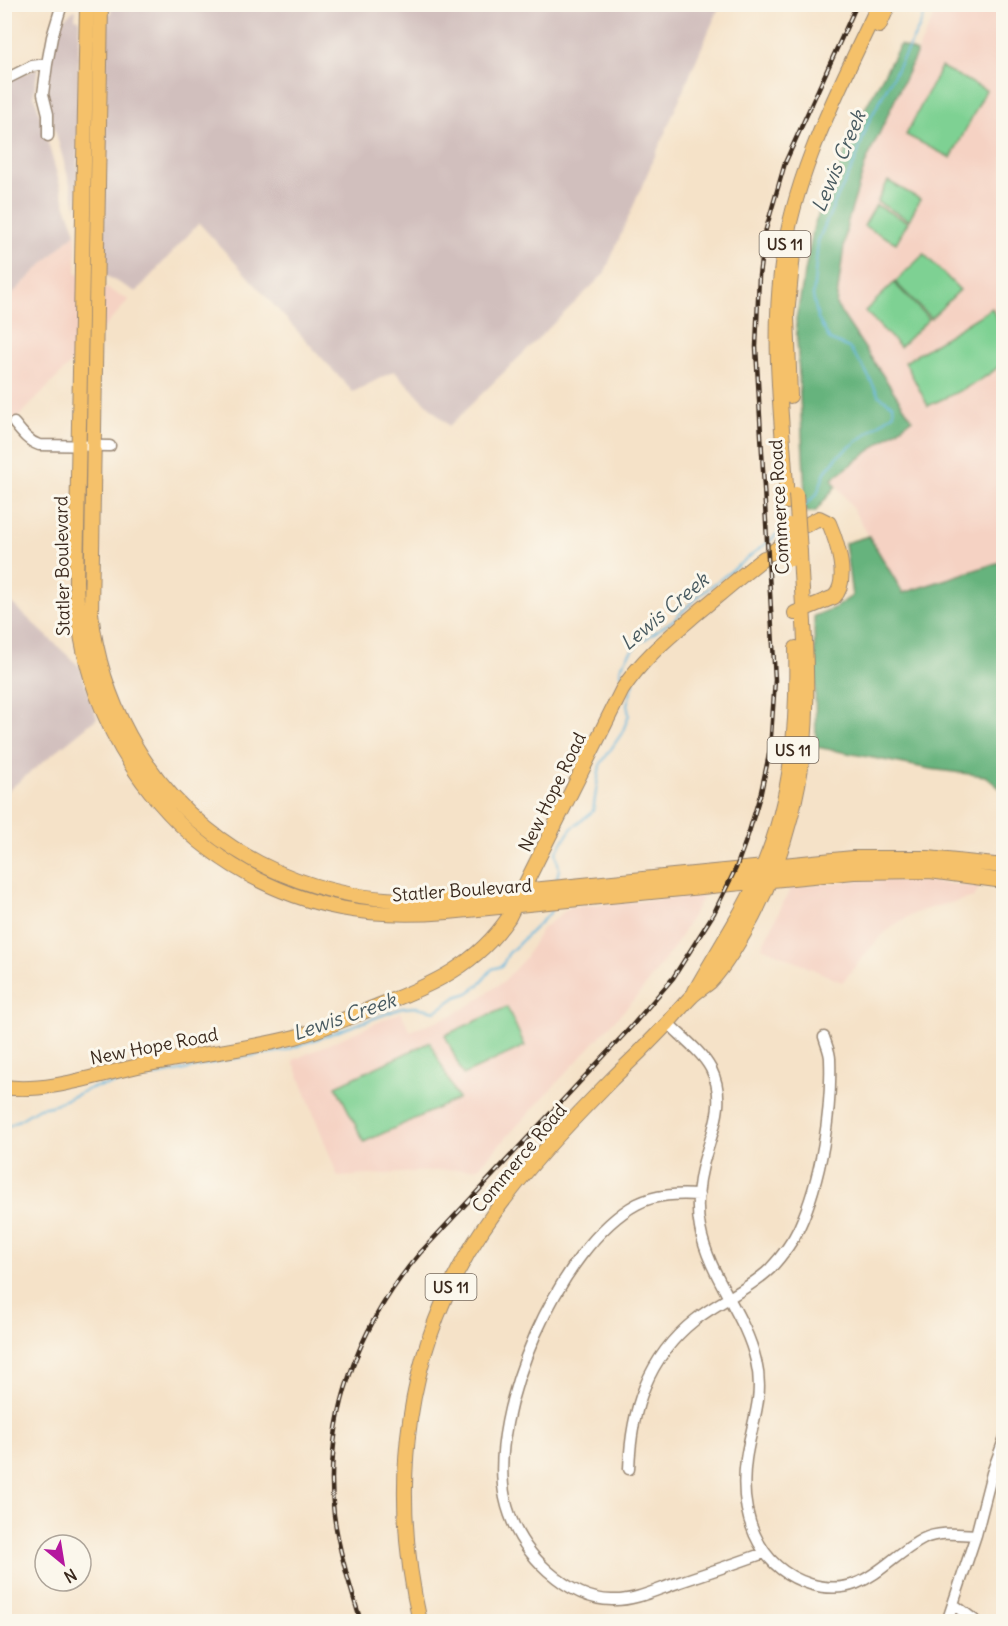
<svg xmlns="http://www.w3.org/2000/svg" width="1008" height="1626" viewBox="0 0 1008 1626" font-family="Delius,sans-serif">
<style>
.built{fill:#f5d2c3}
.industrial{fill:#d1bfbd}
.green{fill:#7ed193;stroke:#5c7e58;stroke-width:1.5}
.forest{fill:#66b37d;stroke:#506e4e;stroke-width:1.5}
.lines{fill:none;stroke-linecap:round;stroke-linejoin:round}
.stream{stroke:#5fb3db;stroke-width:2}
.minor-casing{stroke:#988673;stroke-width:13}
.major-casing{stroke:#988673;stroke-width:16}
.minor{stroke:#fff;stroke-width:10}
.major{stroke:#f5c16b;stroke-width:14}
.rail-casing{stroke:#3b2a1e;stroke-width:4.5}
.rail{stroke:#fbf7ec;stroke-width:2;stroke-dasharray:7;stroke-linecap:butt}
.major-bridge-casing{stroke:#988673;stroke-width:16;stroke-linecap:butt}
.major-bridge{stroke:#f5c16b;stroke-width:14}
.labels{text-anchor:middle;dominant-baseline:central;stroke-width:6;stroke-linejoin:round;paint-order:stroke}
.shield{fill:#fbf7ec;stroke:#75685c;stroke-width:1.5}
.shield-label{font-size:16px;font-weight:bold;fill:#3b2a1e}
.street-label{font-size:18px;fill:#3b2a1e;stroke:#fbf7ec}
.water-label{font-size:20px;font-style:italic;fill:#485a60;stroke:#fbf7ec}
</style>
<rect width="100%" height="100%" fill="#fbf7ec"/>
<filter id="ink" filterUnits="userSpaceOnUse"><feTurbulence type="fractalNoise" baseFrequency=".0167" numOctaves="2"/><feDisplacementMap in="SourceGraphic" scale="12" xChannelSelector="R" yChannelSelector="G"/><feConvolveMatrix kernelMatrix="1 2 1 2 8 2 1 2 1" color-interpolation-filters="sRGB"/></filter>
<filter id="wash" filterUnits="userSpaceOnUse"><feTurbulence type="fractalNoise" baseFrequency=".008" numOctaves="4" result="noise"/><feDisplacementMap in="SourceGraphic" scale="24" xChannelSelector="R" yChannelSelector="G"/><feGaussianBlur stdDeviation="1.35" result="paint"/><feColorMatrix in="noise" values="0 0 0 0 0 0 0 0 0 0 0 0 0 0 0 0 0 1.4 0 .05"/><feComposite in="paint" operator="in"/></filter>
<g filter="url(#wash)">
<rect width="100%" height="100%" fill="#f5e2c8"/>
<path class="built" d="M939,5H1003V561L903,593L848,501L832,479L912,419L836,305L847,224L866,162Z
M76,232V273L129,300L74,360L5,431V301Z
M863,880L927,881L980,887L974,897L923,910L909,916L894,925L880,937L842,982L762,947L791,887Z
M704,895L675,946L639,994L478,1168L338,1177L293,1060L401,1012L410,1031L452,1015L473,1003L504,981L525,958L542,929L570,907Z"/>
<path class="industrial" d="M111,5H720L604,274L449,426L394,371L353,392L199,223L136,292L103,274L107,14L111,13Z
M76,9L75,18L79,19L77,209L45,94L53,38L62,20Z
M38,68L34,94L66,206L76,232L5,301V82Z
M4,596L80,667L97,718L5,793Z"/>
<path class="green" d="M941,67L986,90L951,158L906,135Z
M888,181L920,199L909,220L877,202Z
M876,205L908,222L896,243L864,226Z
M924,254L960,290L931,318L895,282Z
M894,283L929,319L900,347L865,311Z
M992,308C998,323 1007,341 1004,358C1000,375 945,397 928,406L905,362Z
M507,1007L525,1046L463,1075L445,1035Z
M430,1042L458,1099L364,1142L336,1086Z"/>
<path class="forest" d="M900,45L917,52L866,162L847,224L836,305L912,419L832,479L836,486L815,512H806L796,319L814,225L862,114Z
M869,536L903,593L1003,561V791L985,776L930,769L816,747L814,616L834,608L852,596L845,543Z"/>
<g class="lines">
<path class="stream" d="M803,507L817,494L825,472L838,456L894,413L893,405L879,396L864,368L849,348L830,340L818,319L813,296L818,241L835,202L855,162L868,123L919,28L928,4
M624,676L621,674V667L629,654L638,644L676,618L696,598L772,539L784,526
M556,882L559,869L556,852L571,829L593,811L600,765L622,733L629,715L627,704L634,683
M4,1126L11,1125L39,1108L51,1106L91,1088L176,1072L230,1059L284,1051L402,1008L416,1007L436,1011L456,997L468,993L478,986L492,969L502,966L508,954L550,913L551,908"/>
</g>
</g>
<g filter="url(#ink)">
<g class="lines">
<g class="minor-casing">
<path id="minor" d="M47,64L43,94L48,114V136
M4,80L32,66L47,64L52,37L62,4
M14,423C22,433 28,441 39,445L110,446
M668,1023C682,1037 702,1052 711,1069C728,1103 711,1133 703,1165C698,1184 696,1209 700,1228C709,1277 745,1313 756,1361C765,1398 751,1424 746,1459C739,1511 755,1567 810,1584C864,1600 883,1560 923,1539C939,1531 958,1534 976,1535
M699,1195C678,1194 656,1194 637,1204C560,1245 487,1413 505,1498C511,1526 526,1551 548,1571C565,1586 588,1600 612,1600C633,1601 654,1591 674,1584C704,1574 734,1564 764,1553
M629,1469C631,1410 647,1358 695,1320C718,1302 748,1290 770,1269C781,1257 792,1243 799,1228C821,1180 832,1112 830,1059C830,1052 826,1044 824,1037
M953,1604L977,1622
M947,1622L976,1535L992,1473L1004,1440"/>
</g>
<g class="major-casing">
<path id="major" d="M87,4L76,581C79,738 183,876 340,908C376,915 412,915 448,912L854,872L930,871L1004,881
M101,4L91,613C112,793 262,913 442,899L853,858H928L1004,866
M879,26L889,4
M790,396L787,316L793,254
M787,502C783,426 772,349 781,273C792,176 838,91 879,4
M771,553L782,545
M795,613L834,597C850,581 837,542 829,523L819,518L806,525
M695,991C718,949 745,911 763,867C792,798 798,722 796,648
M4,1087C51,1093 98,1074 143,1065C193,1055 245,1050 295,1037C324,1029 352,1016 380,1005C432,985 477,965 509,917L622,690C642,659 668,638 696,614C719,595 741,576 764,558
M420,1622C389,1486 404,1347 483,1229C520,1174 566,1126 612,1079C631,1061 649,1043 667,1024C675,1015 683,1005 691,997C697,991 704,987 710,982C724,968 744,934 753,917C785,854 805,779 806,708C808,656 802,604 800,552"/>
</g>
<use href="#minor" class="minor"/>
<use href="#major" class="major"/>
<g class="rail-casing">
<path id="rail" d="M361,1622C350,1586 339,1552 334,1515C323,1418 358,1326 420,1253L631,1027L673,978L714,913L736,868L749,832L761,792L770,750L775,680L756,347L759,276L764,236L785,163L857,4"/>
</g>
<use href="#rail" class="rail"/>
<g class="major-bridge-casing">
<path id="major-bridge" d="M796,494L800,552
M789,525L791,559"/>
</g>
<use href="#major-bridge" class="major-bridge"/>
</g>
</g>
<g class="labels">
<g class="shield">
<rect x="759.5" y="231" width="51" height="26" rx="4.5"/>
<rect x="767.5" y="737" width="51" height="26" rx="4.5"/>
<rect x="425.5" y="1274" width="51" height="26" rx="4.5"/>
</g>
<g class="shield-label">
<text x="785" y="244">US 11</text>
<text x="793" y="750">US 11</text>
<text x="451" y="1287">US 11</text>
</g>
<g class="street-label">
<text transform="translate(779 507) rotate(-93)">Commerce Road</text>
<text transform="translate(62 566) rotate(-91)">Statler Boulevard</text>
<text transform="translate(552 792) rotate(-64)">New Hope Road</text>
<text transform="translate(462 890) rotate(-4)">Statler Boulevard</text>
<text transform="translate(154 1046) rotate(-11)">New Hope Road</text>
<text transform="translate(519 1158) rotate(-50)">Commerce Road</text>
</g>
<g class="water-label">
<text transform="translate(838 161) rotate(-67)">Lewis Creek</text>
<text transform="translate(664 611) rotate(-40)">Lewis Creek</text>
<text transform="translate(344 1016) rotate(-19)">Lewis Creek</text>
</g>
</g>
<rect width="1008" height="1626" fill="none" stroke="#fbf7ec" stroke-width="24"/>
<g transform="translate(63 1563) rotate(150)"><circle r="28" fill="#fbf7ec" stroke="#aea59a" stroke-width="1.5"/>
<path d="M0-4.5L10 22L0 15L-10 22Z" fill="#b5179e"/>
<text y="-9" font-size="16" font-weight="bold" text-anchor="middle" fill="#3b2a1e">N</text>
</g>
</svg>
